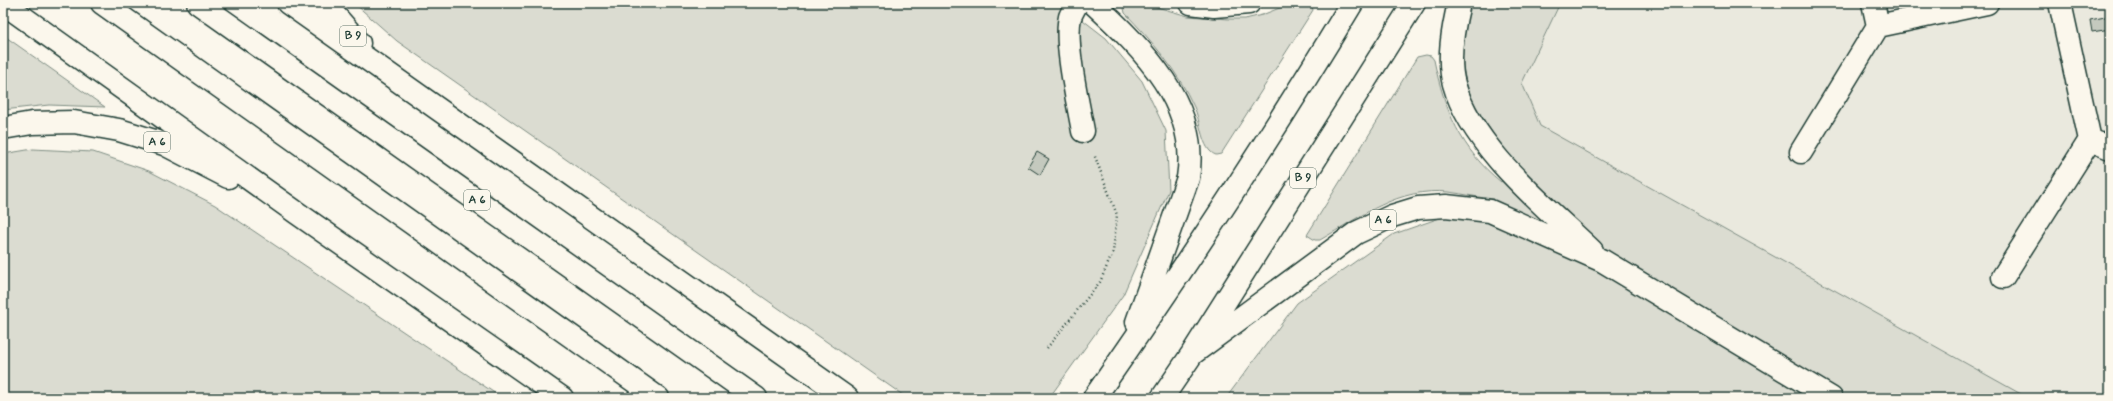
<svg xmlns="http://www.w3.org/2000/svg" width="2113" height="401" viewBox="0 0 2113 401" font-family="Mynerve,sans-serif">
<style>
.built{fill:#eae9de}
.green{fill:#dbdcd1;stroke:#7d8c82}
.building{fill:#c4c9be;stroke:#1f3d34}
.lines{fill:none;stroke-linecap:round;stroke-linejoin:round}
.minor-casing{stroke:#1f3d34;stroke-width:25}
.highway-casing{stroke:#1f3d34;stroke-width:25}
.path{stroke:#1f3d34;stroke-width:2.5;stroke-dasharray:1 3;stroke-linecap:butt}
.minor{stroke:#fbf7ec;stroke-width:22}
.highway{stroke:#fbf7ec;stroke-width:22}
.labels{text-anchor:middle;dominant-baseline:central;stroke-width:3.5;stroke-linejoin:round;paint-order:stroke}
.shield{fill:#fbf7ec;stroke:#61756b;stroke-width:1}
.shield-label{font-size:12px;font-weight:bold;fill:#1f3d34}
</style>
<rect width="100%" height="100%" fill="#fbf7ec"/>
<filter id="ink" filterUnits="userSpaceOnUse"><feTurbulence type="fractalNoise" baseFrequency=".025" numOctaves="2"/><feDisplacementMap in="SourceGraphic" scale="8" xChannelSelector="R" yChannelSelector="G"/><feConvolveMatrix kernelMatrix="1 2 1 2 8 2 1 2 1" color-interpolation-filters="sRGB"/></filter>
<g filter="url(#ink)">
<path class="built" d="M1560,3H2110V398H2028L1540,126L1522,83Z"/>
<path class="green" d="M354,3H1061L1106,38L1142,81L1166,131L1169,190L1123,295L1049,398H907L397,41Z
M1125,3H1143L1188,16L1229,19H1245L1262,15L1292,3H1311L1313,10L1221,154L1216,155C1201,150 1201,121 1194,107C1178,71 1152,41 1125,13L1124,8Z
M1471,3H1560L1522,83L1540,126L2028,398H1226L1297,303L1394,234L1494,199C1480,198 1464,194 1449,192C1398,187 1362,216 1320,240H1315L1307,235L1417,57L1426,55L1431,56L1434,60C1444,109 1461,150 1501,182L1515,162C1471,106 1449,75 1471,3Z
M3,35L105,107L49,105L3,110Z
M33,149L93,152L149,171L215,205L502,398H3V154Z"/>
<path class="building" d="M2110,16V29L2092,32L2090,20Z
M1037,152L1049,159L1040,175L1028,167Z"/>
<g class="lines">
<g class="minor-casing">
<path id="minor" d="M1077,3C1075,7 1072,12 1070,17C1064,43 1078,103 1083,131
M1873,3L1878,26
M2060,3L2090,140L2110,148
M1801,152L1878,26L1987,3
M2003,277L2090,140"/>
</g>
<g class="highway-casing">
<path id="highway" d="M3,3L297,213L562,398
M102,3L658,398
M198,3L756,398
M288,3L847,398
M324,3L359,43
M1093,3C1143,49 1200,105 1188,178L1137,322
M1191,3L1214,6L1249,3
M1459,3C1453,28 1447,59 1454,84C1472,148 1545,206 1592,251
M3,128L32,123L74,122L119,130L164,144L228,177
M1192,354L1356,233L1392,216L1418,208L1446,206L1490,211L1603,261L1831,398
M1094,398C1184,269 1271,138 1352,3
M1162,398L1192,354L1414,3"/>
</g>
<path class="path" d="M1047,348L1100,282L1113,252L1117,215L1094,154"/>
<use href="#minor" class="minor"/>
<use href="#highway" class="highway"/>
</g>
</g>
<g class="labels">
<g class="shield">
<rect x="340" y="26" width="26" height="20" rx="3"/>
<rect x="144" y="132" width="26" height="20" rx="3"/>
<rect x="1290" y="168" width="26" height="20" rx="3"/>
<rect x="464" y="190" width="26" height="20" rx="3"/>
<rect x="1370" y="210" width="26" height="20" rx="3"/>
</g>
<g class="shield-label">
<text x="353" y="36">B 9</text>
<text x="157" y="142">A 6</text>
<text x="1303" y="178">B 9</text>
<text x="477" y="200">A 6</text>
<text x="1383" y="220">A 6</text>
</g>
</g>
<rect width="2113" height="401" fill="none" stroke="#fbf7ec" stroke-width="16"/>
<rect x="8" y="8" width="2097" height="385" fill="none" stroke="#1f3d34" stroke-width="1.5" filter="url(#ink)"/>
</svg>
